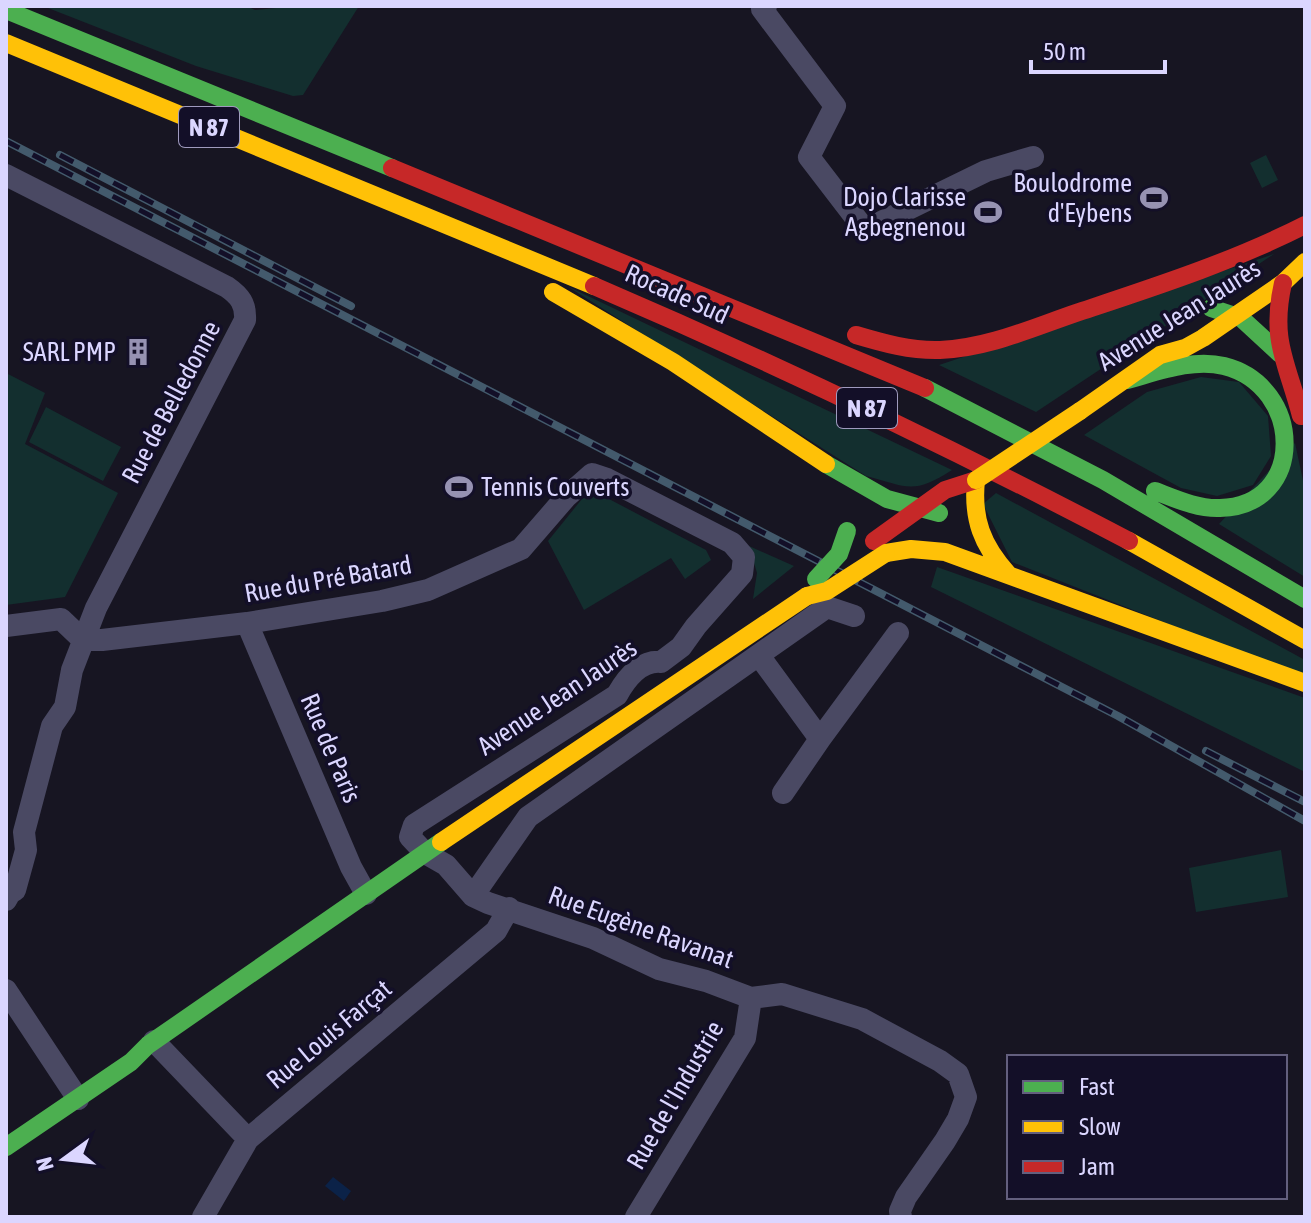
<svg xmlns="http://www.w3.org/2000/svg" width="1311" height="1223" viewBox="0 0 1311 1223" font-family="'Asap Condensed',sans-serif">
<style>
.green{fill:#132f2f}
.water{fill:#0b2248}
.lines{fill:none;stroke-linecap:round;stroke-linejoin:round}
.street{stroke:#4a4963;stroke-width:22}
.fast{stroke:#4caf50;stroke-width:18}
.slow{stroke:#ffc107;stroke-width:18}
.jam{stroke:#c62828;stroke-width:18}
.rail-casing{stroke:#435a6c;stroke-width:8}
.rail{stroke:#130f28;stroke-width:5;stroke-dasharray:15;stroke-linecap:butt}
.fast-bridge{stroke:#4caf50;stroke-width:18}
.slow-bridge{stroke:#ffc107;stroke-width:18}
.labels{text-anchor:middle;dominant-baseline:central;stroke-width:7;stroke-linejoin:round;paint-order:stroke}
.shield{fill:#130f28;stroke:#9f9abe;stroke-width:2}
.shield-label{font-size:24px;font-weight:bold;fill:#dbd6ff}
.poi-label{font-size:26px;fill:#dbd6ff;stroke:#130f28;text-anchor:end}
.street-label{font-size:26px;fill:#dbd6ff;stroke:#130f28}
</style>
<rect width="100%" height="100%" fill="#171522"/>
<path class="green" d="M43,6H246L255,10L297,6H359L303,95L293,96L196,66Z
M1266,155L1278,180L1262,188L1250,163Z
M1274,254L1036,412L939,365Z
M567,286L952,470C913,495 908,487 866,476Z
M6,373L45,393L25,444L118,493L65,597L6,605Z
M1201,377L1239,382L1268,416L1271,456L1253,485L1217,496L1181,488L1084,435L1147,392Z
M46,407L121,447L103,481L29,442Z
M1295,443L1305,490V577L1219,524Z
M590,489L706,550L711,560L685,579L671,558L584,610L548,541Z
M996,493L1305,660V678L1012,562L983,504Z
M749,546L794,566L753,599L757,573Z
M937,567L1305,698V772L931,587Z
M1281,850L1288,897L1196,912L1189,868Z"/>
<path class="water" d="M333,1177L351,1191L344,1201L325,1186Z"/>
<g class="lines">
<path class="street" d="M766,6L762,9L835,106L809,157L865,230L986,171L1033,157
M6,175L227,287C240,296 246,304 245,320L96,608L72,670L65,707L52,726L24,832L26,850L15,890L10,893L6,900
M247,623L351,867L366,894
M6,626L61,619L83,640
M83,640H102L247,623L382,601L428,590L521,549L566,497L592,474L607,479L732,543L744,557L742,574L696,626L681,647L661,662C640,660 626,679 617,695L414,825L410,837L425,853L446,865L473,896L488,903L593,938L659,969L706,981L751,998L782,994L862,1019L940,1061L958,1074L966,1097L958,1119L945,1141L906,1197L900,1211L901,1217
M760,657L820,739L898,633
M783,793L820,739
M473,896L528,817L827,607L854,616
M6,990L78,1099
M154,1041L248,1139
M203,1217L248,1139L496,931L509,908
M636,1217L745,1038L751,998"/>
<path class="fast" d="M6,10L392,168
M1211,308L1241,318L1280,354
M1127,380C1157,372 1193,358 1224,366C1304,386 1307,506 1220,508C1198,509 1176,499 1155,491
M925,388L1103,480L1305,599
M826,464L887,499L939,513
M6,1147L131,1062L148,1045L441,842"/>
<path class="slow" d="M6,43L594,286
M553,292L673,362L826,464
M1080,411L1160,355L1185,348L1203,338L1283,283L1305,262
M976,480C972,519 982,545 1008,574
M1129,541L1305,640
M886,553L911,549L945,552L1305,683
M441,842L807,596"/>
<path class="jam" d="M392,168L925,388
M1283,283C1270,341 1287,362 1301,416
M594,286C776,364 954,449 1129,541
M856,335C883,343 911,351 940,350C988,348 1032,328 1076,313C1154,287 1232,262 1305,225
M874,541L945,490L976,480"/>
<g class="rail-casing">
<path id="rail" d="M6,141L1118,716L1305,821
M60,155L351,306
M1206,751L1305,802"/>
</g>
<use href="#rail" class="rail"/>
<path class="fast-bridge" d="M816,579L839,554L847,531"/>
<path class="slow-bridge" d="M976,480L1080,411
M807,596L827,591L886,553"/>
</g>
<defs>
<g id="stadium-bare" transform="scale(2.16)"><path d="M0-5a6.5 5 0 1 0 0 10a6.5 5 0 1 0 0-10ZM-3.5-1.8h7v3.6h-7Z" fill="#9692b2" stroke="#130f28" stroke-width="2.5" paint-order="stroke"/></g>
<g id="building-bare" transform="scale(2.16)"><path d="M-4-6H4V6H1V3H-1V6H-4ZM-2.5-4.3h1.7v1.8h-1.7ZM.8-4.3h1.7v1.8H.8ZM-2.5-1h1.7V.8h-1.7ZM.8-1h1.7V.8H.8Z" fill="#9692b2" stroke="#130f28" stroke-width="2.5" paint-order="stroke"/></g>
</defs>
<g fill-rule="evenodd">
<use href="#stadium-bare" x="1154" y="198"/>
<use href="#stadium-bare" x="988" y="212"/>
<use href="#building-bare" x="138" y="352"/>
<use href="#stadium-bare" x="459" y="487"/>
</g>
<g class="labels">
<g class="shield">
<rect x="179" y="107" width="60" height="40" rx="6"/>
<rect x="837" y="388" width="60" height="40" rx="6"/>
</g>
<g class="shield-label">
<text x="209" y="127">N 87</text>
<text x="867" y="408">N 87</text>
</g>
<g class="poi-label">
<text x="1132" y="183">Boulodrome<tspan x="1132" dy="30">d'Eybens</tspan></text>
<text x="966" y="197">Dojo Clarisse<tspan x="966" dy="30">Agbegnenou</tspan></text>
<text x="116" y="352">SARL PMP</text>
<text x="481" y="487" text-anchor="start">Tennis Couverts</text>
</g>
<g class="street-label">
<text transform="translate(677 294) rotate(24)">Rocade Sud</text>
<text transform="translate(1179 315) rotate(-32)">Avenue Jean Jaurès</text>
<text transform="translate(171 402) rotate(-62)">Rue de Belledonne</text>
<text transform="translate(328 579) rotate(-10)">Rue du Pré Batard</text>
<text transform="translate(557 697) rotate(-34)">Avenue Jean Jaurès</text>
<text transform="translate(331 748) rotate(67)">Rue de Paris</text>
<text transform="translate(641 927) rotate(20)">Rue Eugène Ravanat</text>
<text transform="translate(329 1034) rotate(-40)">Rue Louis Farçat</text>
<text transform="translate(675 1095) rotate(-60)">Rue de l'Industrie</text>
</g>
</g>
<rect width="1311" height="1223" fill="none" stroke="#dbd6ff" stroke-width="16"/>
<rect x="1007" y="1055" width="280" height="144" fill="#130f28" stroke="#635f7e" stroke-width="2"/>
<rect x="1023" y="1081" width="40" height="12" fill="#4caf50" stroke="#635f7e" stroke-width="2"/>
<text x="1079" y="1095" font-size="24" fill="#dbd6ff">Fast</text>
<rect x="1023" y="1121" width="40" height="12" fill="#ffc107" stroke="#635f7e" stroke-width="2"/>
<text x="1079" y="1135" font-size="24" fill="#dbd6ff">Slow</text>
<rect x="1023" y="1161" width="40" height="12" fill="#c62828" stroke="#635f7e" stroke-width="2"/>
<text x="1079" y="1175" font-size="24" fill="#dbd6ff">Jam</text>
<g transform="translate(64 1159) rotate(255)" stroke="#130f28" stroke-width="6" paint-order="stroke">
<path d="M0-6L14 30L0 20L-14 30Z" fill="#dbd6ff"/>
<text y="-12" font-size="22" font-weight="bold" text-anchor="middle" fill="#dbd6ff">N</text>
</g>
<path d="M1031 60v12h134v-12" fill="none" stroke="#dbd6ff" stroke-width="4"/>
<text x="1043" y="60" font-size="24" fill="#dbd6ff" stroke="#130f28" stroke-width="6" paint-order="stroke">50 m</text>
</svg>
